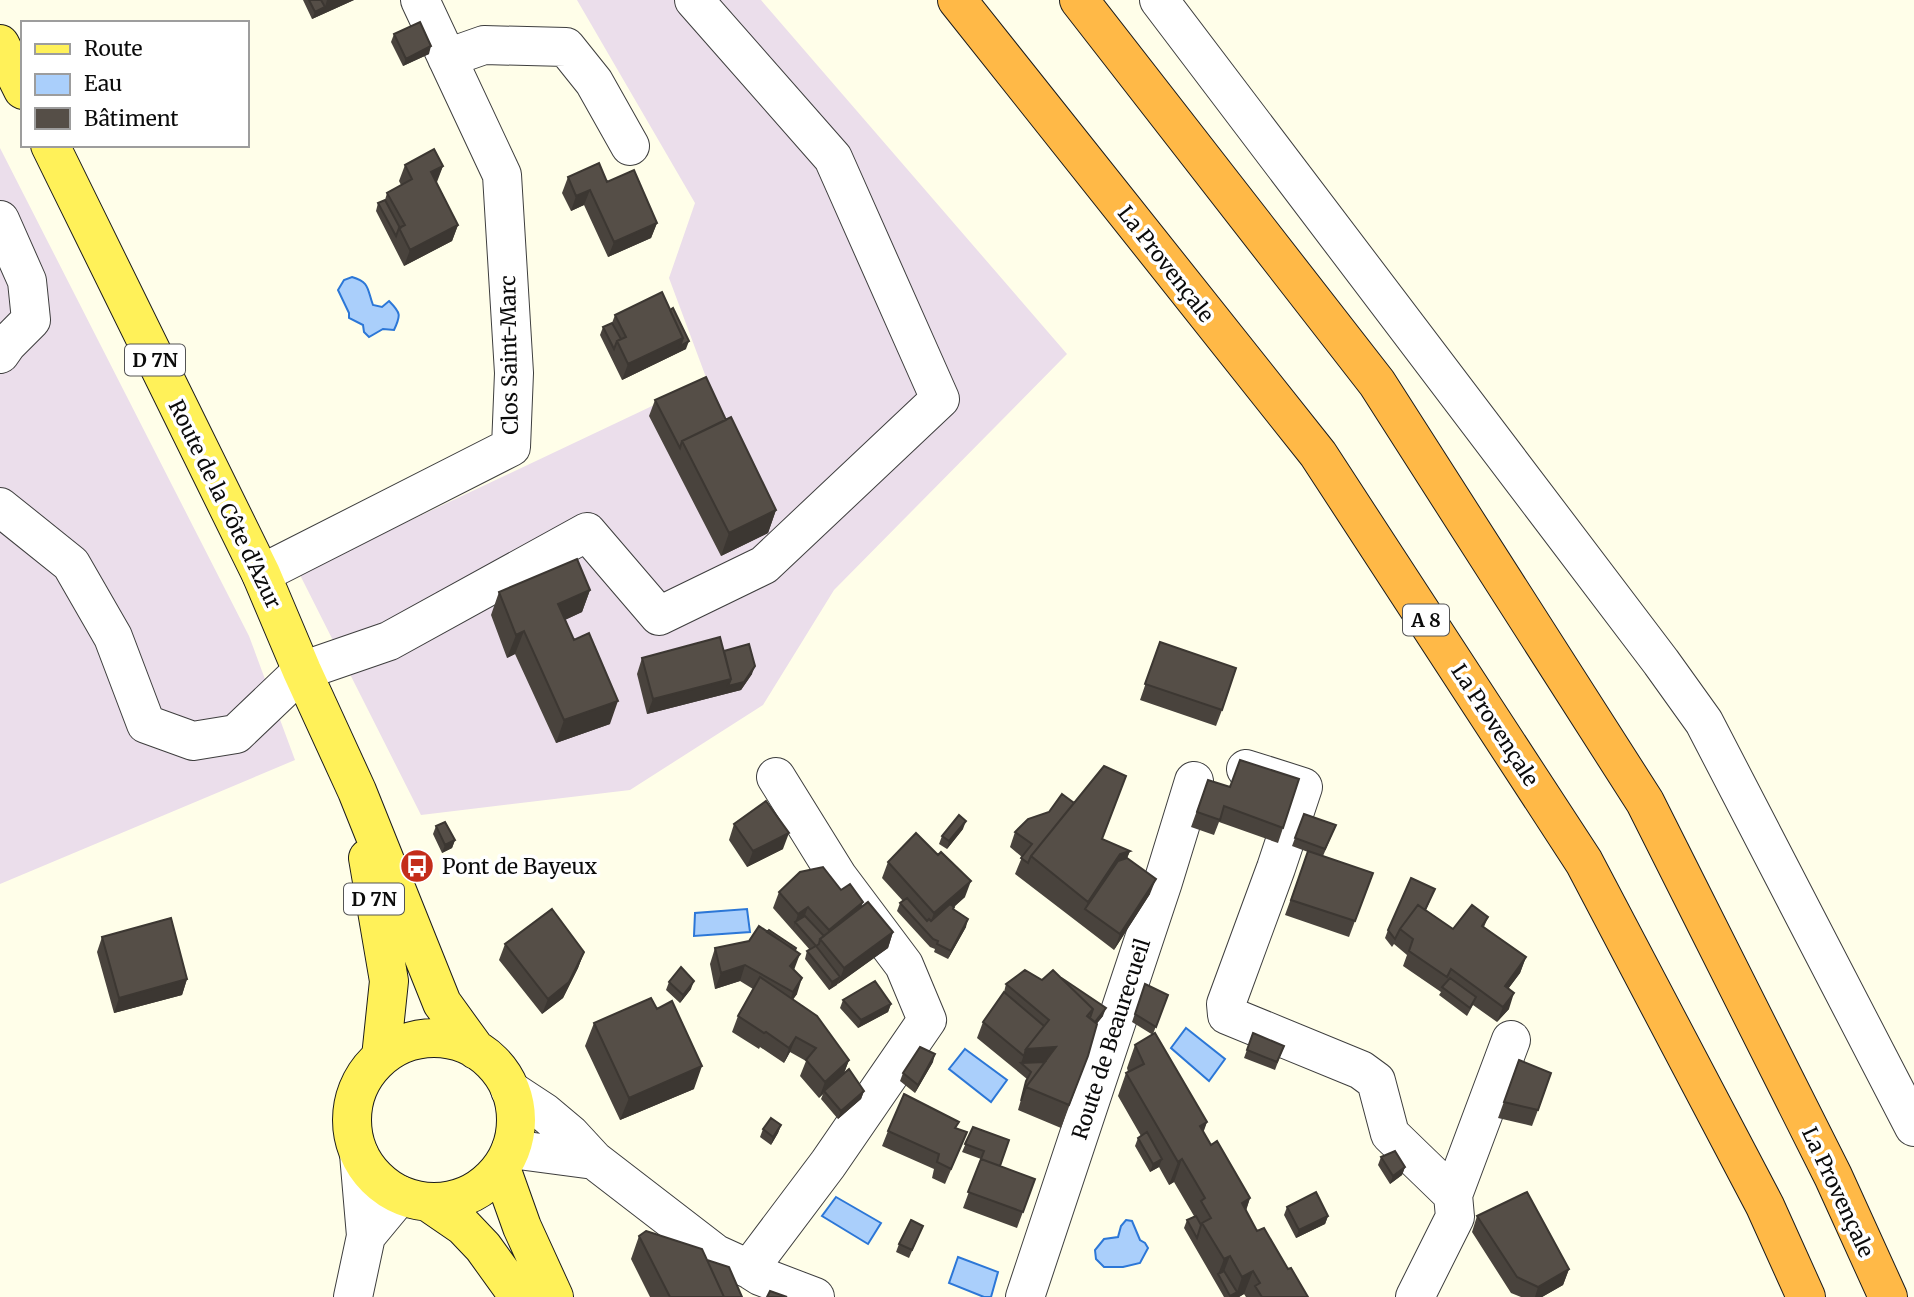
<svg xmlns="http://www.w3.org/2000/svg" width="1914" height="1297" viewBox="0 0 1914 1297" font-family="Merriweather,serif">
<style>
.industrial{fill:#ebdeeb}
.water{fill:#aacffb;stroke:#2c77d7;stroke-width:2}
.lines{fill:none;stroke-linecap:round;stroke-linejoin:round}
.minor-casing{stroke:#3e3e3e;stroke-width:40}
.major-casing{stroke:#1c1c1c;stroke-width:40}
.highway-casing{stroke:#1c1c1c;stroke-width:40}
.minor{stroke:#fff;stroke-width:38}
.major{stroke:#fff159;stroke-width:38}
.highway{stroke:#ffb947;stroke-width:38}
.wall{fill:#49433d}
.shaded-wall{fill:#3c3732}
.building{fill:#554e47;stroke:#3c3732;stroke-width:2}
.labels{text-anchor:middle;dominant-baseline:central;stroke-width:7;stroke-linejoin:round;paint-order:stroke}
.shield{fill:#fff;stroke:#545454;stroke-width:2}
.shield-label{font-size:19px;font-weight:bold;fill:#0b0b0b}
.street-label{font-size:21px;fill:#0b0b0b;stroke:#fff}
.poi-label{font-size:21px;fill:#0b0b0b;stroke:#fff;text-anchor:start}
</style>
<rect width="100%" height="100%" fill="#fffee9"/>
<path class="industrial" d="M577,0H761L1067,354L834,590L763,705L630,790L421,815L299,573L707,380L669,278L695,203Z
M0,148L249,636L295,760L0,884Z"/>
<path class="water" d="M352,277C370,282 367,289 373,305L382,307L389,301C401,313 401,315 394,330L383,329L369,337L364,332L363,325L349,318V313L338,290L344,280Z
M747,909L750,932L694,936L695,913Z
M1186,1028L1225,1059L1209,1081L1171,1048Z
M965,1049L1007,1080L991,1102L949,1069Z
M836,1197L881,1223L868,1244L822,1216Z
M1126,1220L1132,1221L1140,1240L1145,1243L1148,1248L1140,1263L1123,1267H1104L1096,1259L1095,1250L1104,1239L1118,1237L1121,1226Z
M958,1257L998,1272L991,1297H984L949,1283Z"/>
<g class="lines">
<g class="minor-casing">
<path id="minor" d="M1159,0L1661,662L1704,722L1914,1127
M447,58L484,45L566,47L594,82L630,146
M0,220L27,281L31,320L7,344L0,354
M0,507L71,564L113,637L146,724L193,741L236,734L302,671L389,641L587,532L659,616L764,565L940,399L833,158L694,0
M261,574L511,447L514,373L502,175L420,0
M1246,769L1303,787L1276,868L1226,1004L1227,1015L1361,1070L1376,1081L1390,1134L1453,1195L1455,1217L1415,1297
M510,1090L545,1113L570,1134L594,1160L716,1254L749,1269L760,1276L815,1297
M511,1149L594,1160
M1453,1195L1511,1040
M366,1236L400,1195
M749,1269L828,1164L927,1020L904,965L838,877L776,777
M353,1297L366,1236L359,1154
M1025,1297L1163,882L1194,781"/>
</g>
<g class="major-casing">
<path id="major" d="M0,44L23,90
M50,145L261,574L302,671L357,791L442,1003L476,1050
M368,858L389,981L381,1057
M352 1120a82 82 0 1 1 164 0a82 82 0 1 1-164 0Z
M501,1168L522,1227L554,1297
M428,1202L463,1226L483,1247L519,1297"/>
</g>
<g class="highway-casing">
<path id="highway" d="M957,0L1318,454L1584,862L1765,1206L1806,1297
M1079,0L1377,383L1645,802L1833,1176L1888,1297"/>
</g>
<use href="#minor" class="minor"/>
<use href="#major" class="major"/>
<use href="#highway" class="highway"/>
</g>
<path class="wall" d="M303,0H354L312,19Z
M394,34L429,54L403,66L391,42Z
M405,165L443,166L436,182L458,225L452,241L404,266L376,211L378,203L385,200L387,193L401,185L399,181Z
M568,177L657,223L651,238L608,257L584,205L571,211L562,193Z
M615,315L686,349L622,380L600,335L603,327L612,323Z
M655,400L726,420L776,510L768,533L721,556L649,416Z
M590,590L582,612L565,620L610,724L556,743L515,654L507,658L491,615L499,592Z
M1160,642L1222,710L1216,726L1140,700Z
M724,651L752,674L741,690L647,714L637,674L642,658Z
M1208,780L1283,828L1278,843L1219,822L1214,835L1191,827Z
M1304,814L1336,825L1323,856L1373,873L1349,937L1285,915L1308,852L1292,846Z
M734,824L783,849L747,867L729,840Z
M436,826L455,840L452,848L442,853L433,834Z
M963,829L947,849L939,844L942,836Z
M1015,832L1102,839L1130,851L1127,858L1150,894L1114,950L1015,874L1022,857L1010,847Z
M888,862L965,897L954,907L953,909L966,927L948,959L934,952L935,949L930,947L897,911L900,903L903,901L882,878Z
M1435,889L1426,910L1453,929L1488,917L1484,927L1526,957L1520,973L1508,989L1509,1009L1497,1022L1473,1005L1467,1016L1439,995L1441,992L1403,966L1407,955L1394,944L1392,947L1385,938L1388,930Z
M841,890L893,932L888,948L829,990L805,959L807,951L810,950L773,908L779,892Z
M767,932L796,948L794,970L797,994L793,999L849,1060L844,1073L864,1091L861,1099L838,1119L821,1099L823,1094L819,1098L800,1076L806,1061L790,1052L784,1063L760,1047L759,1049L732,1032L738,1016L753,989L740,981L715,989L710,964L715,948L749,941Z
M102,937L187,979L182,995L114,1013L97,952Z
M505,944L584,952L578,968L563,998L542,1014L499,960Z
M669,982L691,989L680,1003L666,990Z
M1006,984L1103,1016L1097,1023L1088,1056L1061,1128L1018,1110L1027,1079L977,1038L983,1022L1004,992Z
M1145,984L1168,995L1153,1034L1207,1122L1203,1131L1211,1145L1250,1198L1246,1211L1257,1231L1288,1269L1308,1297H1246L1244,1294L1239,1297H1224L1184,1228L1187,1220L1194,1216L1174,1182L1169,1185L1159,1167L1150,1172L1135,1146L1138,1138L1141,1136L1118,1096L1126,1073L1128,1072L1127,1068L1135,1045L1153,1035L1132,1022Z
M843,1000L891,1004L888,1012L858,1028L840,1008Z
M594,1023L694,1089L620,1120L585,1046Z
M1253,1033L1284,1046L1275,1070L1244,1058Z
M1519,1060L1538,1110L1532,1126L1498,1118Z
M933,1062L915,1093L900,1081L903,1073Z
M781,1125L778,1133L771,1145L760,1137L763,1129Z
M973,1127L1000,1166L1035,1179L1017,1228L963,1208L981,1159L962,1152Z
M957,1129L967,1132L945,1184L932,1178L934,1169L882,1146L888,1131Z
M1381,1157L1405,1167L1402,1175L1390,1184L1378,1165Z
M1287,1207L1328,1216L1325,1224L1296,1238L1284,1215Z
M1477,1216L1569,1269L1563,1285L1542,1297H1521L1511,1293L1472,1232Z
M923,1226L909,1258L896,1252L899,1244Z
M639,1236L707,1260L742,1297H650L631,1259Z"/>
<path class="shaded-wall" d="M327,0H354L312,19L315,12L325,7Z
M431,46L429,54L403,66L406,59Z
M443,166L437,182L426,187L431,172Z
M590,190L584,205L571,211L576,196Z
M657,223L651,238L608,257L614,242Z
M458,225L452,241L404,266L410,250Z
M683,338L689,341L686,349L622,380L628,364Z
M776,510L768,533L721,556L729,533Z
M590,590L582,612L549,627L558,604Z
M524,631L515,654L507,658L516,635Z
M755,666L752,674L741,690L647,714L653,699L731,679Z
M618,701L610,724L556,743L564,720Z
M966,821L963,829L947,849L949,841Z
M789,833L783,849L747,867L753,851Z
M455,840L452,848L442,853L445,845Z
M1130,851L1121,873L1085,909L1088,902L1120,854Z
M1156,879L1150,894L1114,950L1120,934Z
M971,881L965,897L928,929L934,913Z
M863,902L858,918L826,938L829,930Z
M808,907L802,923L795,922L793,930L798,914Z
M968,919L966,927L948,959L951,951Z
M893,932L888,948L838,984L844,968Z
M584,952L578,968L563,998L542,1014L548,999Z
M800,954L794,970L790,966Z
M1526,957L1520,973L1499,1001L1505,986Z
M745,965L740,981L715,989L721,973Z
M840,977L837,985L829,990L832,982Z
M802,978L797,994L787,1008L793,992Z
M187,979L182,995L114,1013L119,998Z
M694,981L691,989L680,1003L683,995Z
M1514,993L1509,1009L1497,1022L1503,1007Z
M891,1004L888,1012L858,1028L861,1020Z
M1106,1008L1103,1016L1088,1035L1091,1027Z
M796,1037L790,1052L784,1063L789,1048Z
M1056,1047L1045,1070L1021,1063L1026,1049Z
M935,1054L933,1062L915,1093L918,1085Z
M849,1060L843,1076L824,1091L823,1094L819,1098L825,1082Z
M702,1066L694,1089L620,1120L629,1098Z
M864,1091L861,1099L838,1119L841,1111Z
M1207,1122L1199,1145L1200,1126Z
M781,1125L778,1133L771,1145L773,1137Z
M1162,1159L1159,1167L1150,1172L1153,1164Z
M1182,1159L1174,1182L1169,1185L1178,1162Z
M1405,1167L1402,1175L1390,1184L1393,1176Z
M1250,1198L1242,1221V1203Z
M1328,1216L1325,1224L1296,1238L1299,1230Z
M1230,1256L1221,1279L1218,1274L1215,1282L1224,1259Z
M1569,1269L1563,1285L1542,1297H1535L1538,1287Z
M1253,1271L1244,1294L1239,1297H1230L1237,1292L1242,1277Z"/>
<path class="building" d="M309,0H321L325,7L315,12Z
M420,22L431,46L406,59L394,34Z
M434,149L443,166L431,172L458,225L410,250L399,228L405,225L387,193L412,179L405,165Z
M599,163L607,182L634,170L657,223L614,242L590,190L576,196L568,177Z
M385,200L400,228H399L396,236L378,203Z
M662,292L683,338L628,364L617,341L626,337L615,315Z
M673,308L689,341L680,346L683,338L670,310Z
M612,323L621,339L617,341L614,349L603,327Z
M706,377L726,420L682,441L680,448L655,400Z
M731,417L776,510L729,533L682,441Z
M577,559L590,590L558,604L574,640L589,633L618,701L564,720L524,631L516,635L499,592Z
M720,637L731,679L653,699L642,658Z
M1160,642L1236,668L1222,710L1145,684Z
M749,644L755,666L744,682L728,686L731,679L724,651Z
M1240,760L1299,779L1283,828L1224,806L1220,820L1197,812L1208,780L1230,787Z
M1104,766L1126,776L1102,839L1130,851L1120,854L1088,902L1031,856Z
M1062,794L1074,803L1031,856L1028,863L1021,858L1032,844L1015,832L1028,819L1049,812Z
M766,801L789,833L753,851L734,824Z
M1304,814L1336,825L1325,849L1295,838Z
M959,815L966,821L949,841L942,836Z
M445,822L455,840L445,845L436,826Z
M916,833L938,855L941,852L971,881L934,913L888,862Z
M1308,851L1373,873L1355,921L1291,900Z
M1127,858L1156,879L1120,934L1085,909L1118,861Z
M823,867L841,890L850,884L863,902L829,930L808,907L798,914L779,892L800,872Z
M1411,878L1435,889L1425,910L1418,905L1400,929L1395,939L1388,930Z
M907,898L927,921L929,919L931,921L950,904L954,907L953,909L968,919L951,951L937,944L938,941L933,939L900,903Z
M868,902L893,932L844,968L820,939Z
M1418,905L1453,929L1472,905L1488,917L1482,926L1526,957L1505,986L1514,993L1503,1007L1451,969L1447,977L1409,951L1413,939L1400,929Z
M552,909L584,952L569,982L548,999L505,944Z
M805,916L824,936L820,939L819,944L816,946L795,922Z
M171,918L187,979L119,998L102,937Z
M759,926L800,954L790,966L802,978L793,992L745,965L721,973L715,948L749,941Z
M769,930L796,948L795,950L767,932Z
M816,946L840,977L832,982L807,951Z
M681,967L694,981L683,995L669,982Z
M1025,970L1042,980L1053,970L1093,1009L1087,1016L1097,1024L1088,1056L1069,1105L1026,1087L1056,1047L1026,1049L1049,1020L1006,984Z
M760,977L817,1016L849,1060L825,1082L806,1060L816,1048L796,1037L789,1048L766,1032L764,1033L738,1016Z
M1060,977L1106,1008L1095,1022L1090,1018L1093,1009Z
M1450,978L1476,997L1470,1008L1442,987Z
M875,981L891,1004L861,1020L843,1000Z
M1145,984L1168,995L1156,1027L1135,1014Z
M1004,992L1044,1026L1026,1049L1024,1056L983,1022Z
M651,998L657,1009L672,1001L702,1066L629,1098L594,1023Z
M1155,1033L1207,1122L1200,1126L1211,1145L1217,1141L1250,1198L1242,1203L1257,1231L1264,1228L1288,1269L1291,1268L1308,1297H1262L1255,1286L1260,1283L1253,1271L1242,1277L1230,1256L1224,1259L1202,1223L1211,1218L1201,1201L1205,1198L1182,1159L1178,1162L1126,1073L1144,1064L1135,1045Z
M1253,1033L1284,1046L1277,1062L1247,1050Z
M920,1047L935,1054L918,1085L903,1073Z
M1519,1060L1551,1073L1538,1110L1504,1102Z
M1045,1062L1026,1087L1021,1101L1026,1081L1031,1072L1021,1063Z
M849,1069L864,1091L841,1111L824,1091Z
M904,1094L959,1122L955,1128L967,1132L951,1169L937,1162L939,1154L888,1131Z
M771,1118L781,1125L773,1137L763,1129Z
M973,1127L1009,1140L1000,1166L981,1159L984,1151L965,1144Z
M1147,1132L1162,1159L1153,1164L1138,1138Z
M1395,1151L1405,1167L1393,1176L1381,1157Z
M981,1159L1035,1179L1023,1212L968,1192Z
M1316,1192L1328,1216L1299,1230L1287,1207Z
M1527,1192L1569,1269L1538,1287L1517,1277L1477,1216Z
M1196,1216L1201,1225L1197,1238L1187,1220Z
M911,1220L923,1226L912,1250L899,1244Z
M646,1231L702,1249L724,1297H670L639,1236Z
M707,1260L729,1267L742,1297H724Z
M1224,1271L1237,1292L1230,1296L1218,1274Z
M770,1291L787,1297H767Z"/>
<defs>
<g id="bus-disc" transform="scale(1.75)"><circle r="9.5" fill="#c42d1a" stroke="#fff"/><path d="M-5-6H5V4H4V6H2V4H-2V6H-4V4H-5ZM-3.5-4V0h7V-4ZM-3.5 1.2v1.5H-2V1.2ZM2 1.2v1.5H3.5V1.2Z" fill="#fff"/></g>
</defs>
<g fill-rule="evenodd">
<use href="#bus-disc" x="417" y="866"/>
</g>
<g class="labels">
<g class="shield">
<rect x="125" y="344.5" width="60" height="31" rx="5"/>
<rect x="1403" y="604.5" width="46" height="31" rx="5"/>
<rect x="344" y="883.5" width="60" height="31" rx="5"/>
</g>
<g class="shield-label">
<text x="155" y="360">D 7N</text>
<text x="1426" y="620">A 8</text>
<text x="374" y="899">D 7N</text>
</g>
<g class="street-label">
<text transform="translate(1166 264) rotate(52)">La Provençale</text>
<text transform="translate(509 355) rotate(-91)">Clos Saint-Marc</text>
<text transform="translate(225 504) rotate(64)">Route de la Côte d'Azur</text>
<text transform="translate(1495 725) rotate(57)">La Provençale</text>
<text transform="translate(1111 1039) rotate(-72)">Route de Beaurecueil</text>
<text transform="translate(1838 1192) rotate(65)">La Provençale</text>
</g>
<g class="poi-label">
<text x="442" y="866">Pont de Bayeux</text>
</g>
</g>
<rect x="21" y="21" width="228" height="126" fill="#ffffff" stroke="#9d9d9d" stroke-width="2"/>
<rect x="35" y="44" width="35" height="10" fill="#fff159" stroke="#9d9d9d" stroke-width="2"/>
<text x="84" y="56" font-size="21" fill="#0b0b0b">Route</text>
<rect x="35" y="74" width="35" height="21" fill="#aacffb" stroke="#9d9d9d" stroke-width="2"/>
<text x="84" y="91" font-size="21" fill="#0b0b0b">Eau</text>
<rect x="35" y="108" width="35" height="21" fill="#554e47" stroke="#9d9d9d" stroke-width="2"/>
<text x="84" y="126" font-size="21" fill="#0b0b0b">Bâtiment</text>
</svg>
